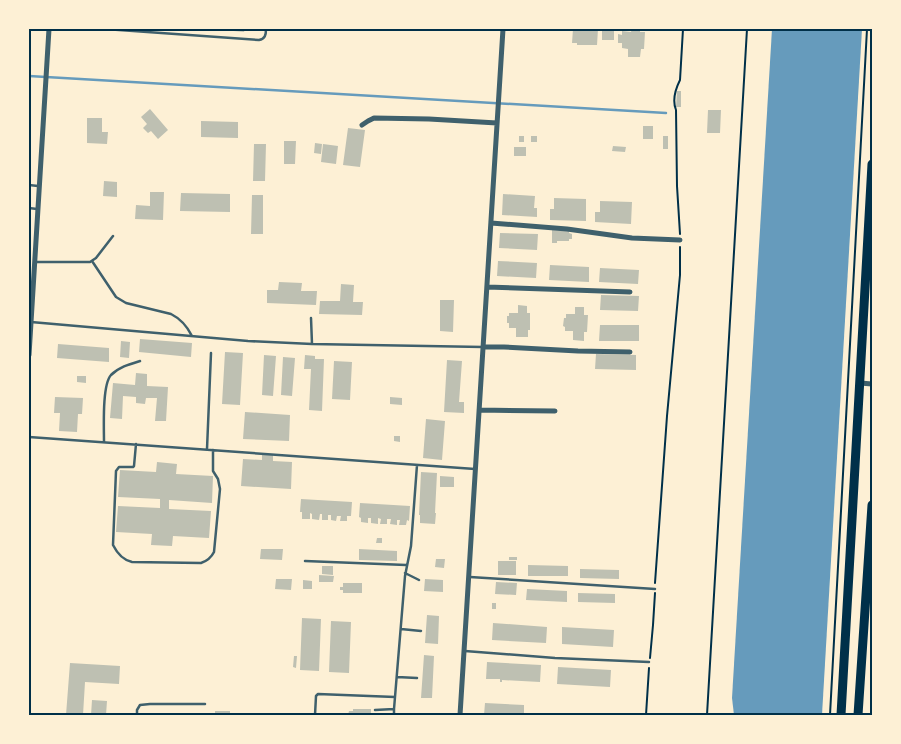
<svg xmlns="http://www.w3.org/2000/svg" width="901" height="744" viewBox="0 0 901 744" font-family="Montserrat,sans-serif">
<style>
.water{fill:#669bbc}
.lines{fill:none;stroke-linecap:round;stroke-linejoin:round}
.stream{stroke:#669bbc;stroke-width:2.5}
.building{fill:#bec0b2}
.path{stroke:#003049;stroke-width:2}
.service{stroke:#3f606c;stroke-width:2.5}
.minor{stroke:#3f606c;stroke-width:5}
.primary{stroke:#003049;stroke-width:9}
.neatline{fill:none;stroke:#003049;stroke-width:2}
</style>
<rect width="100%" height="100%" fill="#fdf0d5"/>
<path class="water" d="M772,29H862L822,715H734L732,698Z"/>
<g class="lines">
<path class="stream" d="M29,76L666,113"/>
</g>
<path class="building" d="M223,29H245L244,32L223,30Z
M573,29H598L597,45H577V43H572Z
M632,29H640V32H645L644,49H641L640,57H628V49L622,48V43H618V34L622,35V31L631,32Z
M602,31H614V40H602Z
M677,91H681V107H676Z
M150,109L168,130L158,139L151,131L148,133L143,128L147,124L141,117Z
M708,110H721L720,133H707Z
M87,118H102V132H108L107,144L87,143Z
M201,121L238,122V138L201,137Z
M643,126H653V139H643Z
M348,128L365,130L360,167L343,165Z
M519,136H524V142H519Z
M531,136H537V142H531Z
M663,136H668V149H663Z
M284,141H296L295,164H284Z
M315,143L322,144L321,154L314,153Z
M254,144H266L265,181H253Z
M323,144L338,146L336,164L321,162Z
M613,146L626,147L625,152L612,151Z
M514,147H526V156H514Z
M104,181L117,182V197L103,196Z
M150,192H164L163,220L135,219L136,205L150,206Z
M181,193L230,194V212L180,211Z
M503,194L535,196L534,208H537V217L502,215Z
M252,195H263V234H251Z
M554,198L586,199V221L550,220V209H554Z
M600,201L632,202L631,224L595,222V212H600Z
M552,230L569,231V233L572,234V239H569V241H557V243H552Z
M500,233L538,234L537,250L499,248Z
M498,261L537,263L536,278L497,276Z
M550,265L589,267V282L549,280Z
M600,268L639,270L638,284L599,282Z
M279,282L302,283L301,291H317L316,305L267,303V290H278Z
M341,284L354,285L353,302H363L362,315L319,314L320,301H340Z
M601,295L639,296L638,311L600,310Z
M440,300H454L453,332L440,331Z
M518,305L527,306V313H530V330H528V337H516V328H509V323H507V316H509V313H518Z
M575,307H584V315H588L587,332H584V341L573,340V331H565V327L563,326L564,318H566V314H575Z
M600,325H639V341H599Z
M140,339L192,343L191,357L139,352Z
M121,341L130,342L129,358L120,357Z
M58,344L109,348V362L57,358Z
M225,352L243,353L240,405L222,404Z
M596,354L636,355V370L595,369Z
M264,355L276,356L273,396L262,395Z
M305,355L315,356V359H324L322,411L309,410L311,369H304Z
M283,357L295,358L292,396L281,395Z
M447,360L462,361L459,402H464V413L444,412Z
M334,361L352,362L350,400L332,399Z
M136,373L147,374V386L168,387L166,421H155L157,398H146L145,404L136,403V397L123,396L122,419L110,418L113,383L135,385Z
M77,376H86V383L77,382Z
M55,397L83,398L82,414H78L77,432L59,431L60,413H54Z
M390,397L402,398V405L390,404Z
M245,412L290,415L289,441L243,439Z
M426,419L445,421L442,460L423,458Z
M394,436H400V442L394,441Z
M262,455H273V461L292,462L291,489L241,486L243,459L262,460Z
M157,462L177,464L176,474L213,476L212,503L169,500V509L211,511L209,538L173,536L172,546L151,545L152,534L116,532L118,506L160,508V499L118,497L120,470L156,472Z
M421,472L437,473L435,513H436L435,524L420,523V515H419Z
M440,476L454,477V487H440Z
M301,499L352,502L351,516H347V521H340L341,516H337L336,521L331,520V515H328V520H322V514H320L319,520L312,519V514L310,513V519H302V512H300Z
M360,503L410,506L409,521L407,520L406,525H399L400,520H397V525L390,524L391,519H387V524H380L381,519L378,518V524L371,523V518H368V523L361,522V518L359,517Z
M377,538H382V543H376Z
M261,549H283L282,560L260,559Z
M359,549L397,551V561L359,560Z
M509,557H517V560H509Z
M436,559H445L444,568L435,567Z
M498,561H516V575H498Z
M528,565L568,566V576H528Z
M322,566H333V575L322,574Z
M580,569L619,570V579L580,578Z
M319,575L334,576L333,582H319Z
M276,579H292L291,590L275,589Z
M425,579L443,580V592L424,591Z
M303,580L312,581V589H303Z
M496,582L517,583L516,595L495,594Z
M343,583H362V593H343V590H340V587H343Z
M527,589L567,591V602L526,600Z
M578,593L615,594V603L578,602Z
M492,603H496V609H492Z
M427,615L439,616L438,644L425,643Z
M302,618L321,619L319,671L300,670Z
M331,621L351,622L349,673L329,672Z
M493,623L547,627L546,643L492,640Z
M562,627L614,630L613,647L562,644Z
M424,655L434,656L432,698H421Z
M294,656H297L296,668L293,667Z
M487,662L541,665L540,682L502,680V682H500V679H486Z
M70,663L120,666L119,684L85,682L83,715H66Z
M558,667L611,670L610,687L557,684Z
M92,700L107,701L106,715H91Z
M485,703L524,705V715H484Z
M353,709H371V715H348L349,711H353Z
M215,711H230V715H215Z"/>
<g class="lines">
<path class="path" d="M680,234L677,186L676,110C672,100 675,90 680,80L683,29
M655,583L667,416L680,275V247
M650,658L653,625L655,593
M646,715L649,668
M707,715L747,29
M830,715L867,29"/>
<path class="service" d="M105,29L259,40C265,39 266,35 266,29
M29,185L38,186
M29,208L37,209
M92,261L116,297L126,303L171,314C181,319 187,326 192,336
M35,262H90L96,258L113,236
M311,318L312,344
M31,322L248,341L312,344L483,347
M29,437L475,469
M104,442C104,427 102,385 111,375C119,367 130,364 140,361
M136,444L134,466L133,467H119L116,471L113,545C117,553 123,560 132,562L201,563C207,561 211,558 214,552L220,489L218,479L213,471V450
M207,449L211,353
M305,561L406,565
M405,573L419,580
M470,577L655,589
M401,629L421,631
M465,651L555,658L649,662
M397,677L417,678
M394,709V715
M375,710L394,709L395,697
M137,715V710L140,705L150,704H205
M315,715L316,696L318,694L395,697L405,576L411,546L417,465"/>
<path class="minor" d="M362,125L368,121L374,118L429,119L497,123
M491,223L567,229L632,238L680,240
M487,287L630,292
M483,347H504L578,351L630,352
M29,355L49,29
M860,383L872,384
M479,410L555,411
M460,715L503,29"/>
<path class="primary" d="M841,715L872,164
M858,715L872,505"/>
</g>
<rect width="901" height="744" fill="none" stroke="#fdf0d5" stroke-width="60"/>
<rect x="30" y="30" width="841" height="684" class="neatline"/>
</svg>
